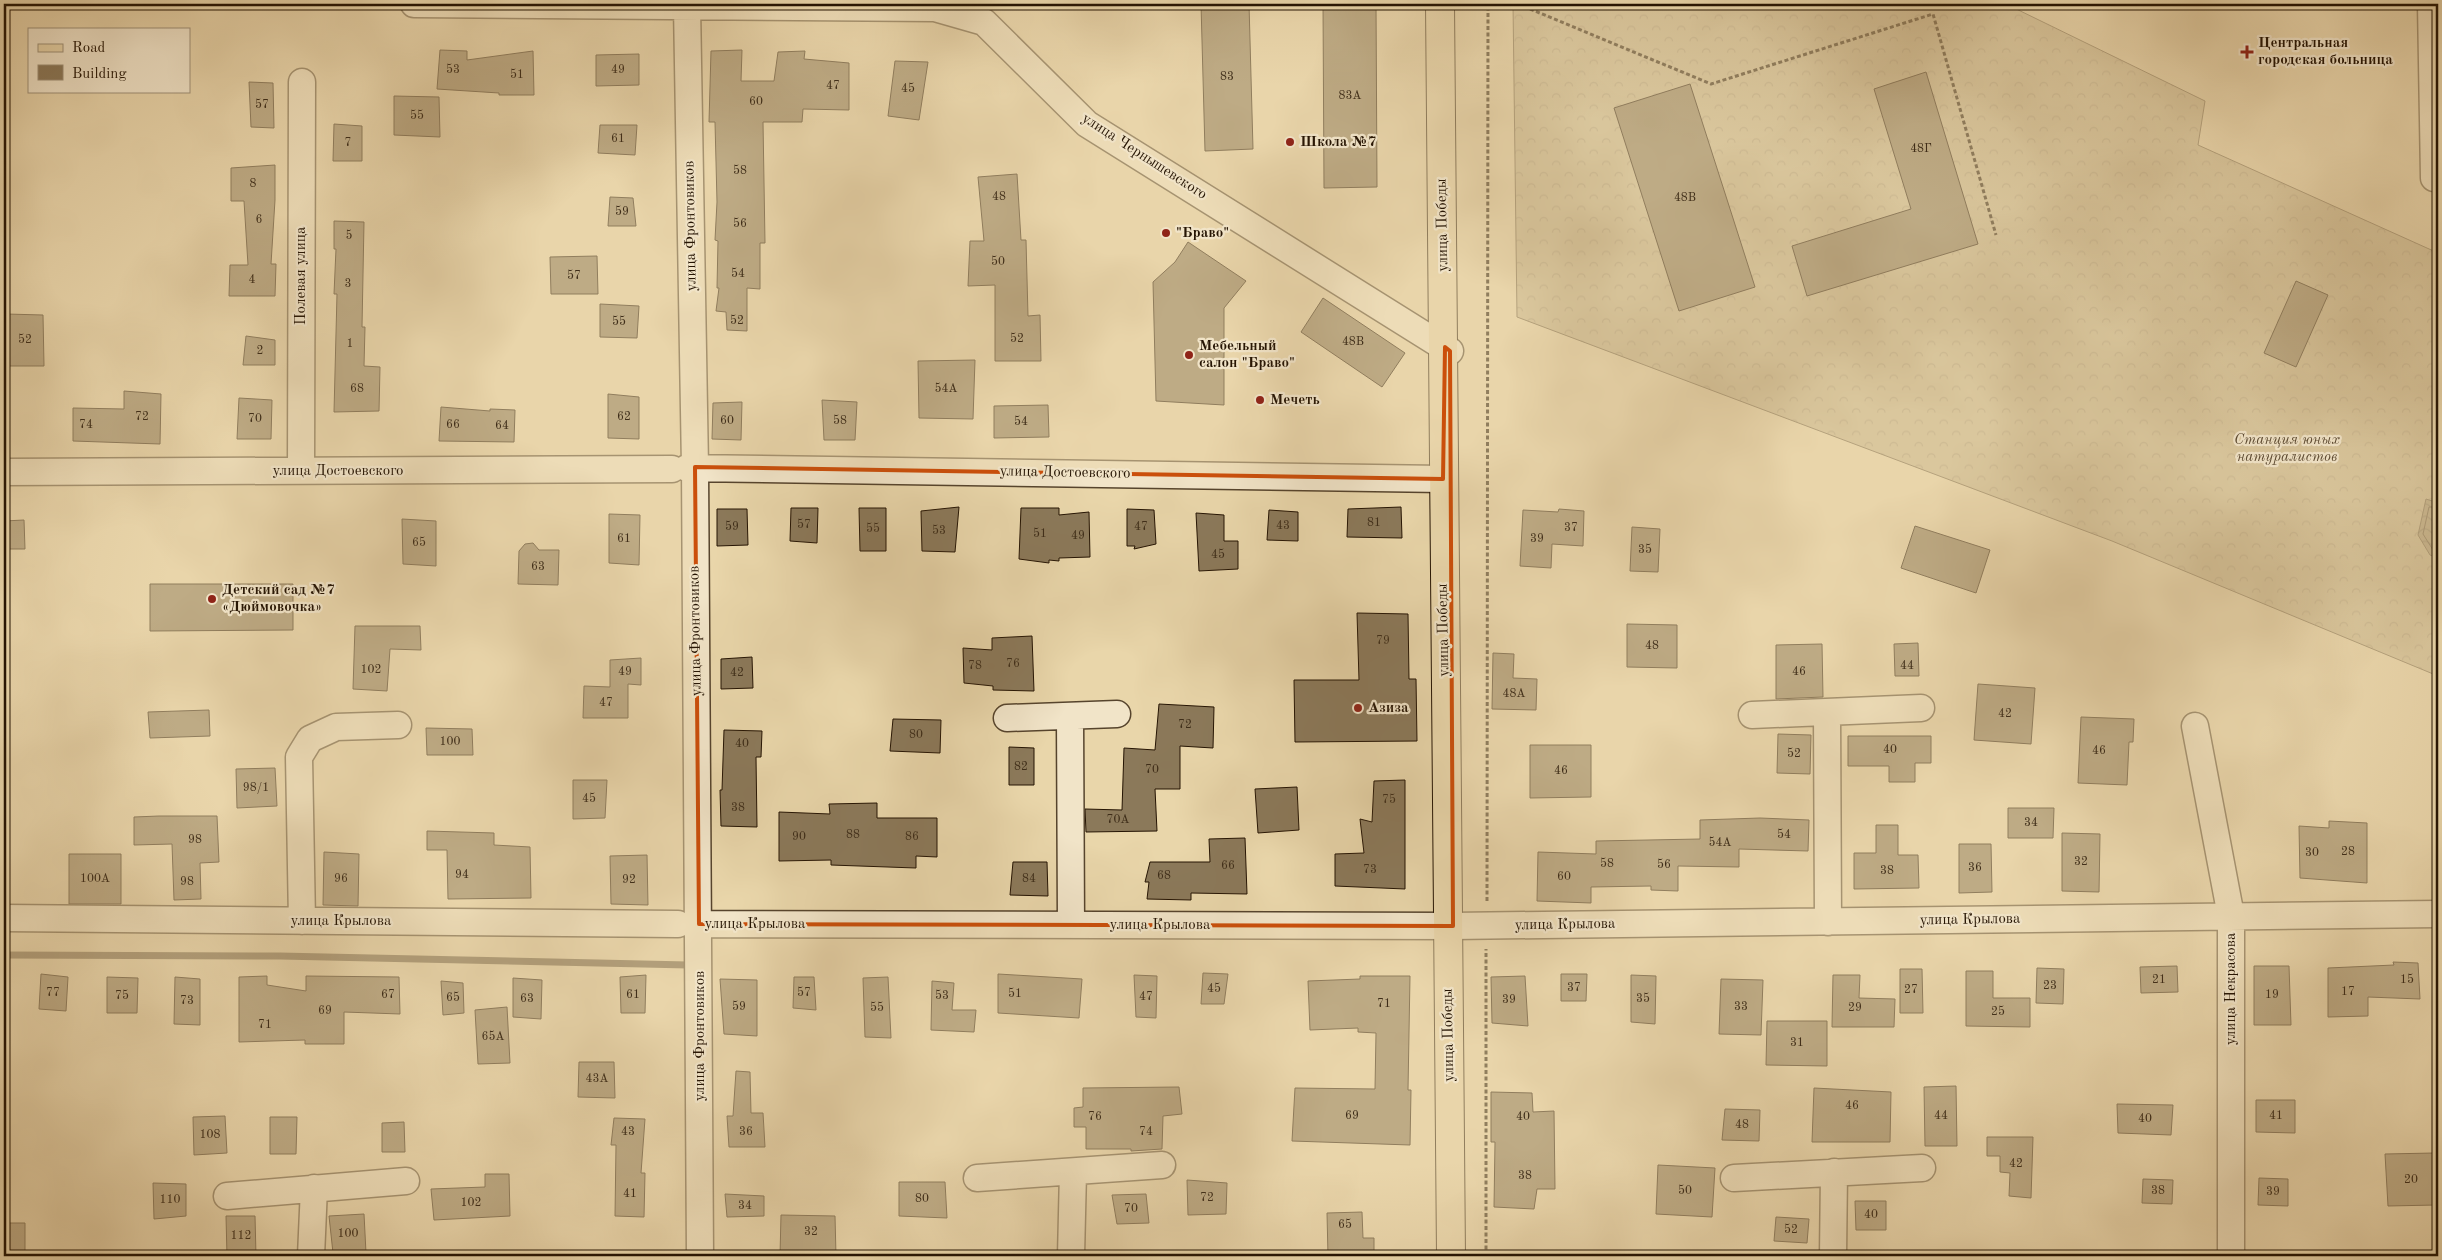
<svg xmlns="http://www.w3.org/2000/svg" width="2442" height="1260" viewBox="0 0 2442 1260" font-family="'Old Standard TT',serif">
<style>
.forest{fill:url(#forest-crowns);stroke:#766448}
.water{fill:url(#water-waves);stroke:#726145}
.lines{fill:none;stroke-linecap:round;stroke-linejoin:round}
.shore{stroke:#66543a;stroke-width:1}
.stream{stroke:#726145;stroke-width:7}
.building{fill:#8b795a;stroke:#251403}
.minor-casing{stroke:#56442d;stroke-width:29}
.major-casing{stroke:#251403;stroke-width:30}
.path{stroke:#251403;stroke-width:3;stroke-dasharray:4 2.5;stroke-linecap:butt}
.minor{stroke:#f1e4c8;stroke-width:26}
.major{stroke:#e9d6aa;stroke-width:28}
.marked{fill:none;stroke:#cb4f0b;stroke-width:4;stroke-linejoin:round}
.poi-dot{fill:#8f2418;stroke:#f1e4c8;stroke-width:2}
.labels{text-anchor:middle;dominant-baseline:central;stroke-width:4.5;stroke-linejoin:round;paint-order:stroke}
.number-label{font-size:12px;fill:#3e2d19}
.poi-label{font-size:15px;font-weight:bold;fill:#251403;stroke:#f1e4c8;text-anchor:start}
.street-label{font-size:15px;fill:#251403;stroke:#f1e4c8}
.park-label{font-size:15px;font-style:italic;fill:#5e4c34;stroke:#f1e4c8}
</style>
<defs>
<pattern id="forest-crowns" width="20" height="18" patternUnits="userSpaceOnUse" patternTransform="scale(1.25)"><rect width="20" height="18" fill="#c8b58e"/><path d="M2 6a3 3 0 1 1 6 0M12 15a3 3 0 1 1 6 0" fill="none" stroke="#ac9b79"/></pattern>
<pattern id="water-waves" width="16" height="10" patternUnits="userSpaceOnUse" patternTransform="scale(1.25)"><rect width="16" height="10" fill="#a69471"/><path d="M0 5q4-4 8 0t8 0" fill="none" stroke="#87785b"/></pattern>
</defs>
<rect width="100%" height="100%" fill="#e9d6aa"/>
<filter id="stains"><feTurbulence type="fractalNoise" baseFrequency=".004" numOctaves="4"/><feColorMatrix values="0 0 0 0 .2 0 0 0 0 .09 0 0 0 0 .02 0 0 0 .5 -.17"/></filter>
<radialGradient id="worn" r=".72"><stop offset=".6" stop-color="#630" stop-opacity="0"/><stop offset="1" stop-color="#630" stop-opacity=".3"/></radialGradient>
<path class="forest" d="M1513,4H2006L2205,101L2198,145L2438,253V676L2112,541L1517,317Z"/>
<path class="water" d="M2426,499L2438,503V558L2430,555L2418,535Z"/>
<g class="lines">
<path class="shore" d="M2438,507H2429L2423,534L2433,550L2438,552"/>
<path class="stream" d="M4,955L280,956L688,965V960"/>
</g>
<path class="building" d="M1201,4H1249L1253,149L1205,151Z
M1323,4H1376L1377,187L1324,188Z
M440,50L467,51V60L533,51L534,95H499V93L437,89Z
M742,50L741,81H774L778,52L805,51L804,59L849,63V110L803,109L802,122H763L765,243H760V289L747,288V331L727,330L726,312L716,311L719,288H717L718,241L715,240L717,202L715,122H709L711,51Z
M639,54V85L596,86V55Z
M895,61L928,62L919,120L888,116Z
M1926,72L1978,244L1807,296L1792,246L1911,209L1874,89Z
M249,82L273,83L274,128L251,127Z
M1690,84L1755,287L1679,311L1614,108Z
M394,96L439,97L440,137L394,135Z
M334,124L362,126V161H333Z
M600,125H637L635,155L598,153Z
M275,165V200L271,264H276L275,296H229L230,265H248L244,201H231V168Z
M1017,174L1021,240H1026L1028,316L1040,315L1041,361H995V285L968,286L970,241H984L978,177Z
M610,197L633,198L636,226H608Z
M334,221L364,222L362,327H365L364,366L380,367L379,411L334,412L337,294H334L336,249H334Z
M1188,242L1246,281L1224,308V405L1156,401L1153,282L1175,262Z
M597,256L598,294H551L550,257Z
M2296,281L2328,295L2296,367L2264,353Z
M1323,298L1405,353L1382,387L1301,332Z
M600,304L639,306L637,338L600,337Z
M6,314L43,315L44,366H8Z
M246,336L275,340V365H243Z
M975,360L973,419L919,418L918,361Z
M124,391L161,394L160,444L73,441V408L124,409Z
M608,394L639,397V439L608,438Z
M239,398L272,400L271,439H237Z
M822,400L857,402L855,440H824Z
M742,402L741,440L712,439L713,403Z
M1048,405L1049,437L994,438V406Z
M441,407L490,411V409L515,410L514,442L439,441Z
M959,507L955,552L922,551L921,511Z
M1401,507L1402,538L1347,537L1348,509Z
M791,508H818L817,543L790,541Z
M859,508H886V551H860Z
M1021,508H1059V515L1089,512L1090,557L1059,558V561L1049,560V563L1019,559Z
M717,509H747L748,545L717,546Z
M1127,509L1154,510L1156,544L1134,549L1135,546H1127Z
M1559,509L1584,511L1583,546L1552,544L1551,568L1520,566L1523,510L1558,512Z
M1269,510L1298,512V541L1267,540Z
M1196,513L1224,515V541H1238V569L1199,571Z
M609,514L640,515L639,565L609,563Z
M402,519L436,521V566L403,564Z
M24,520L25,549H4V521Z
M1915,526L1990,550L1976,593L1901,568Z
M1632,527L1660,529L1658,572L1630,571Z
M533,543L539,550H559L558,585L518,584L519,551L525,544Z
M150,584H293V630L150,631Z
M1357,613L1408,614L1409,679H1416L1417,741L1295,742L1294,680H1359Z
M1627,624L1677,625V668L1627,667Z
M355,626H420L421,650L390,649L387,691L353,689Z
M1032,636L1034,691L993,690V686L964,683L963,648L992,650V638Z
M1918,643L1919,676H1895L1894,644Z
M1822,644L1823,697L1776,699V645Z
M1493,653L1514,654L1513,678L1537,679L1536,710L1492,709Z
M752,657L753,688L721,689V659Z
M641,658V685L628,684V718H583L584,686L610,687V660Z
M1978,684L2035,688L2031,744L1974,740Z
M1159,704L1214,707L1213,748L1180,746V789H1155L1157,831L1086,832L1085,809L1122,810L1124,748L1155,750Z
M209,710L210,736L150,738L148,712Z
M2081,717L2134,719L2133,742H2129L2127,785L2078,783Z
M893,719L941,720L940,753L890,751Z
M426,728L472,729L473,755H427Z
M724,730L762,731L761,757H756L757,827L721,826L720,790H722Z
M1778,734L1811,735L1810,774L1777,773Z
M1848,736H1931V763H1915V782H1889V766H1848Z
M1530,745H1591V797L1530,798Z
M1009,747L1034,748V785H1009Z
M275,768L277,806L237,808L236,769Z
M573,780H607L605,818L573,819Z
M1405,780V889L1335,886V854L1364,853L1360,819L1372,822L1374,781Z
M1297,787L1299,830L1258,833L1255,789Z
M877,803V818H937V857L916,856V868L831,865V860L779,861V812L830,814L829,804Z
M2008,808H2054L2053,838H2008Z
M159,816H217L219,862L200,863L201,899L174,900L172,844L134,845V817Z
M1760,818L1809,820L1808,851L1739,849V867L1678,866V891L1651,890V886L1591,887V903L1537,901L1538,852L1596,854V841L1700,839V820Z
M2329,821L2367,823V883L2300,878L2299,826L2329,828Z
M1876,825H1898V855H1918L1919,888L1854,889V853H1876Z
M427,831L494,833V845L530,847L531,898L448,899L447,850H427Z
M2062,833L2100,834L2099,892L2062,891Z
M1245,838L1247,894L1191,893V900L1147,899L1149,882H1145L1150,862H1210L1209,839Z
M1959,844H1991L1992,892L1959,893Z
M324,852L359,854L358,906L323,905Z
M69,854H121V904H69Z
M647,855L648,905L611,904L610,856Z
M1013,862H1047L1048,896L1010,895Z
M2393,962L2418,963L2420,999L2368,997V1016L2328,1017V968L2394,965Z
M2177,966L2178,992L2141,993L2140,967Z
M2254,966H2289L2291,1025H2254Z
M2037,968L2064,969L2063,1004L2036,1003Z
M1900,969H1922L1923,1013H1900Z
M1966,971H1993V998H2030V1027L1966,1026Z
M1203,973L1228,974L1224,1004H1201Z
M41,974L68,977L66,1011L39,1009Z
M998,974L1082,979L1079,1018L998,1013Z
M1561,974H1587L1586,1001H1561Z
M646,975L645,1013H621L620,977Z
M1134,975L1157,976L1156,1018L1136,1017Z
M1631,975L1656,976L1655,1024L1631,1022Z
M1833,975H1860L1859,998L1895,999L1894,1027H1832Z
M267,976V985L306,991V976L399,977L400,1014L344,1012V1044H305V1040L239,1042V977Z
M1360,976H1410L1408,1090H1411L1410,1145L1292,1141L1295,1088L1375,1089L1376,1033L1358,1032V1028L1310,1030L1308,981L1360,979Z
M1525,976L1528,1026L1492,1023L1491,977Z
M107,977L138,978L137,1013H107Z
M175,977L200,979V1025L174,1024Z
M794,977H814L816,1010L793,1008Z
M888,977L891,1038L865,1037L863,978Z
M513,978L542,980L541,1019L513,1017Z
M720,979L757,980V1036L724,1034Z
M1721,979L1763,980L1761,1035L1719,1034Z
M441,981L463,983L464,1013L443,1015Z
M932,981L954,983L952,1010H976L974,1032L931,1030Z
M507,1007L510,1063L478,1064L475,1010Z
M1767,1021H1827V1066L1766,1065Z
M579,1062H614L615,1098L578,1097Z
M736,1071L750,1072L751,1113H763L765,1147H729L727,1116H733Z
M1956,1086L1957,1146H1925L1924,1087Z
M1179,1087L1182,1114L1163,1116L1162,1149L1131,1151V1149H1086V1127H1074V1108L1083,1107V1088Z
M1814,1088L1891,1092L1890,1142H1812Z
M1491,1092L1532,1093L1533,1112L1554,1111L1555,1189H1537L1534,1209L1494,1207L1495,1142H1491Z
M2256,1100H2295V1133L2256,1132Z
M2117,1104L2173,1105L2171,1135L2118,1133Z
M1725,1109L1760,1110L1759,1141L1722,1140Z
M225,1116L227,1153L194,1155L193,1117Z
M270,1117H297L296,1154H270Z
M614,1118L645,1119L641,1173H645L644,1217L615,1216L616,1145H611Z
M404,1122L405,1152H382V1123Z
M1987,1137H2033L2031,1198L2009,1196L2010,1173L2000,1172V1156H1987Z
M2434,1153L2436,1205L2388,1206L2385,1154Z
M1658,1165L1715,1168L1712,1217L1656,1214Z
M485,1174H509L510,1216L434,1220L431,1189L485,1187Z
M2259,1178L2288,1179V1206L2258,1205Z
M2143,1179L2173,1180L2172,1204L2142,1203Z
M1187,1180L1227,1183L1226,1214L1188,1215Z
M899,1182H945L947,1218L899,1216Z
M153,1183L186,1184V1216L154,1219Z
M725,1194L764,1196V1216L727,1217Z
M1146,1194L1149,1223L1117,1224L1112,1195Z
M1855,1201H1886V1230H1856Z
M1362,1212L1363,1238H1374V1256H1328L1327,1213Z
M364,1214L366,1253H333L329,1216Z
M781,1215L835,1216L836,1256H780Z
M226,1216H255L256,1256H227Z
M1776,1217L1809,1219L1807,1243L1774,1241Z
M4,1223H25V1256H4Z"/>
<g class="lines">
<g class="minor-casing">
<path id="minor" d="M414,4L935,8L984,22L1087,124L1450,351
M2431,4L2434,178
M687,6L695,467L700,1256
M687,468L1443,479
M301,471L302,82
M4,472L672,469
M1827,712L1828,922
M1752,715L1921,708
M1070,716L1071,925
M1007,718L1117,714
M2195,726L2231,916V1256
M4,918L678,924
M302,921L299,757L310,739L336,727L398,725
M692,924L1453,926L2438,914
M977,1178L1162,1165
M1734,1178L1922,1168
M227,1196L406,1181
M311,1256L314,1188
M1071,1256L1073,1172
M1833,1256L1834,1172"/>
</g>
<g class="major-casing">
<path id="major" d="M1440,4L1451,1256"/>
</g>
<path class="path" d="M1518,4L1711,84L1933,14L1996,235
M1487,901L1488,4
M1486,1256V949"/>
<use href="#minor" class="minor"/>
<use href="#major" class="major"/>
</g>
<path d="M0 0H2442V1260H0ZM1445,347L1450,351L1453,926L699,924L695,467L1443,479Z" fill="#e9d6aa" fill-opacity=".55" fill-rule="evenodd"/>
<path class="marked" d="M1445,347L1450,351L1453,926L699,924L695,467L1443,479Z"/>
<g class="poi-dot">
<path d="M2244.5 44.5h5v5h5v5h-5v5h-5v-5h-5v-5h5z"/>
<circle cx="1290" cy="142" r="5"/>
<circle cx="1166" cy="233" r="5"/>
<circle cx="1189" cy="355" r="5"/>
<circle cx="1260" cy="400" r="5"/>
<circle cx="212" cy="599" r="5"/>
<circle cx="1358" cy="708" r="5"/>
</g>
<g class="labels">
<g class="number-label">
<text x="453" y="70">53</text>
<text x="618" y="70">49</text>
<text x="517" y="75">51</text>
<text x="1227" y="77">83</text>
<text x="833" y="86">47</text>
<text x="908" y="89">45</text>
<text x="1350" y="96">83А</text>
<text x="756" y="102">60</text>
<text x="262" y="105">57</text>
<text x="417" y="116">55</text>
<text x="618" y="139">61</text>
<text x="348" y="143">7</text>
<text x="1921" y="149">48Г</text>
<text x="740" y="171">58</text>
<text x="253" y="184">8</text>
<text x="999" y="197">48</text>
<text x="1685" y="198">48В</text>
<text x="622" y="212">59</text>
<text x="259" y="220">6</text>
<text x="740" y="224">56</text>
<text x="349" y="236">5</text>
<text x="998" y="262">50</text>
<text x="738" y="274">54</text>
<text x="574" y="276">57</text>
<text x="252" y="280">4</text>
<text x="348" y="284">3</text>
<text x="737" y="321">52</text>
<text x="619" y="322">55</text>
<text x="1017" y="339">52</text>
<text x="25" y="340">52</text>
<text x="1353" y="342">48В</text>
<text x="350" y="344">1</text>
<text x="260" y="351">2</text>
<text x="357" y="389">68</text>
<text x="946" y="389">54А</text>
<text x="142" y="417">72</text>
<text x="624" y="417">62</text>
<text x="255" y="419">70</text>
<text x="727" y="421">60</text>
<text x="840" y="421">58</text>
<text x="1021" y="422">54</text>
<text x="86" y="425">74</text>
<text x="453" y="425">66</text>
<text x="502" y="426">64</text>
<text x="1374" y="523">81</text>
<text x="804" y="525">57</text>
<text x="1283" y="526">43</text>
<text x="732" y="527">59</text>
<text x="1141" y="527">47</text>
<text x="1571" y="528">37</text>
<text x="873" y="529">55</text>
<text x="939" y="531">53</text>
<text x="1040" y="534">51</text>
<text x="1078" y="536">49</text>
<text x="624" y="539">61</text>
<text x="1537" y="539">39</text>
<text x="419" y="543">65</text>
<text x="1645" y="550">35</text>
<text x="1218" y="555">45</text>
<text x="538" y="567">63</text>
<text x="1383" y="641">79</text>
<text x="1652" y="646">48</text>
<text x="1013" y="664">76</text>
<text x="975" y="666">78</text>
<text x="1907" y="666">44</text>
<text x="371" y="670">102</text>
<text x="625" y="672">49</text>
<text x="1799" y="672">46</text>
<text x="737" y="673">42</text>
<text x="1514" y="694">48А</text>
<text x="606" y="703">47</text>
<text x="2005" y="714">42</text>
<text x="1185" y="725">72</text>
<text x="916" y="735">80</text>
<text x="450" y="742">100</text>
<text x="742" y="744">40</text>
<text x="1890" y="750">40</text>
<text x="2099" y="751">46</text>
<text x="1794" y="754">52</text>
<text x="1021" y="767">82</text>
<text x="1152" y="770">70</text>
<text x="1561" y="771">46</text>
<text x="256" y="788">98/1</text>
<text x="589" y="799">45</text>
<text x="1389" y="800">75</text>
<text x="738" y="808">38</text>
<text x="1118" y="820">70А</text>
<text x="2031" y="823">34</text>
<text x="853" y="835">88</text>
<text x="1784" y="835">54</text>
<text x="799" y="837">90</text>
<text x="912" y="837">86</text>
<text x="195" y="840">98</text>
<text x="1720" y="843">54А</text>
<text x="2348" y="852">28</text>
<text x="2312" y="853">30</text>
<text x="2081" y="862">32</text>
<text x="1607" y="864">58</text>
<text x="1664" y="865">56</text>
<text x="1228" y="866">66</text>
<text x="1975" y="868">36</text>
<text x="1370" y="870">73</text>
<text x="1887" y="871">38</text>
<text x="462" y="875">94</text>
<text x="1164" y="876">68</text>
<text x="1564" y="877">60</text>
<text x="95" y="879">100А</text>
<text x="341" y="879">96</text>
<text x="1029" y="879">84</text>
<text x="629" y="880">92</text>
<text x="187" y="882">98</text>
<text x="2159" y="980">21</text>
<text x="2407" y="980">15</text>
<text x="2050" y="986">23</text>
<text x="1574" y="988">37</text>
<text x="1214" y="989">45</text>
<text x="1911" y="990">27</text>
<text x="2348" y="992">17</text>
<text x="53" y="993">77</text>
<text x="804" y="993">57</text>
<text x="1015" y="994">51</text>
<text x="388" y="995">67</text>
<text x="633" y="995">61</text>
<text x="2272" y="995">19</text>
<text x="122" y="996">75</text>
<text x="942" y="996">53</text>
<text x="1146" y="997">47</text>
<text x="453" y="998">65</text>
<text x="527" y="999">63</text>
<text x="1643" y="999">35</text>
<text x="1509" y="1000">39</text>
<text x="187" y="1001">73</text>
<text x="1384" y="1004">71</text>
<text x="739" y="1007">59</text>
<text x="1741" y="1007">33</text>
<text x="877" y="1008">55</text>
<text x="1855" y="1008">29</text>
<text x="325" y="1011">69</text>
<text x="1998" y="1012">25</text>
<text x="265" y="1025">71</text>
<text x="493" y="1037">65А</text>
<text x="1797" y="1043">31</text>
<text x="597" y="1079">43А</text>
<text x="1852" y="1106">46</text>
<text x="1352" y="1116">69</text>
<text x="1941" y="1116">44</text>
<text x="2276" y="1116">41</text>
<text x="1095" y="1117">76</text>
<text x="1523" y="1117">40</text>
<text x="2145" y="1119">40</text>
<text x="1742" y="1125">48</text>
<text x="628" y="1132">43</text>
<text x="746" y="1132">36</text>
<text x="1146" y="1132">74</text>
<text x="210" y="1135">108</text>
<text x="2016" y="1164">42</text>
<text x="1525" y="1176">38</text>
<text x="2411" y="1180">20</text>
<text x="1685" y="1191">50</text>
<text x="2158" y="1191">38</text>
<text x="2273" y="1192">39</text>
<text x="630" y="1194">41</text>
<text x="1207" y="1198">72</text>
<text x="922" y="1199">80</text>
<text x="170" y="1200">110</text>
<text x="471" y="1203">102</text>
<text x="745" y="1206">34</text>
<text x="1131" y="1209">70</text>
<text x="1871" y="1215">40</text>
<text x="1345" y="1225">65</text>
<text x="1791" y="1230">52</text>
<text x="811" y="1232">32</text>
<text x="348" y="1234">100</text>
<text x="241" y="1236">112</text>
</g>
<g class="poi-label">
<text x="2258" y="43">Центральная<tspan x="2258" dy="17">городская больница</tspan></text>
<text x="1300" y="142">Школа №7</text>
<text x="1176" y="233">"Браво"</text>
<text x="1199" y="346">Мебельный<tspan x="1199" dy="17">салон "Браво"</tspan></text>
<text x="1270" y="400">Мечеть</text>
<text x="222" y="590">Детский сад №7<tspan x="222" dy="17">«Дюймовочка»</tspan></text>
<text x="1368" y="708">Азиза</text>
</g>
<g class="street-label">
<text transform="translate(1144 157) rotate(33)">улица Чернышевского</text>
<text transform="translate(1443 225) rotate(-91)">улица Победы</text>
<text transform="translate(691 226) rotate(-91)">улица Фронтовиков</text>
<text transform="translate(301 276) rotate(-90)">Полевая улица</text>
<text x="338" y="471">улица Достоевского</text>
<text transform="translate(1065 473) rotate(1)">улица Достоевского</text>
<text transform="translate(1444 630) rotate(-91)">улица Победы</text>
<text transform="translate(696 631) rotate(-91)">улица Фронтовиков</text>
<text transform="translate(1970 920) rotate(-1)">улица Крылова</text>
<text x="341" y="921">улица Крылова</text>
<text x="755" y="924">улица Крылова</text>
<text x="1160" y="925">улица Крылова</text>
<text transform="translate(1565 925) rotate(-1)">улица Крылова</text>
<text transform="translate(2231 989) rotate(-90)">улица Некрасова</text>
<text transform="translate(1449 1035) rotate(-91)">улица Победы</text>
<text transform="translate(700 1036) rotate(-90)">улица Фронтовиков</text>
</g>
<g class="park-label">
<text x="2287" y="440">Станция юных<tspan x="2287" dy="17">натуралистов</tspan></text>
</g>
</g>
<rect width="2442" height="1260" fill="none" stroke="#e9d6aa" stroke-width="20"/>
<rect x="5" y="5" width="2432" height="1250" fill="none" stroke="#251403" stroke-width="2.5"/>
<rect x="10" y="10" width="2422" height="1240" fill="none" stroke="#251403"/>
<rect x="28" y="28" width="162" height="65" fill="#f1e4c8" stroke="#9f9179"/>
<rect x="38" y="44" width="25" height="8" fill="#e9d6aa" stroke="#9f9179"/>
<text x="72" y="52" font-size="15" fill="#251403">Road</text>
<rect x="38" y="65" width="25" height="15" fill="#8b795a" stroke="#9f9179"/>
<text x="72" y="78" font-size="15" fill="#251403">Building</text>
<rect width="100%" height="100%" filter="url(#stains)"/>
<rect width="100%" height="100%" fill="url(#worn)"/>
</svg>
